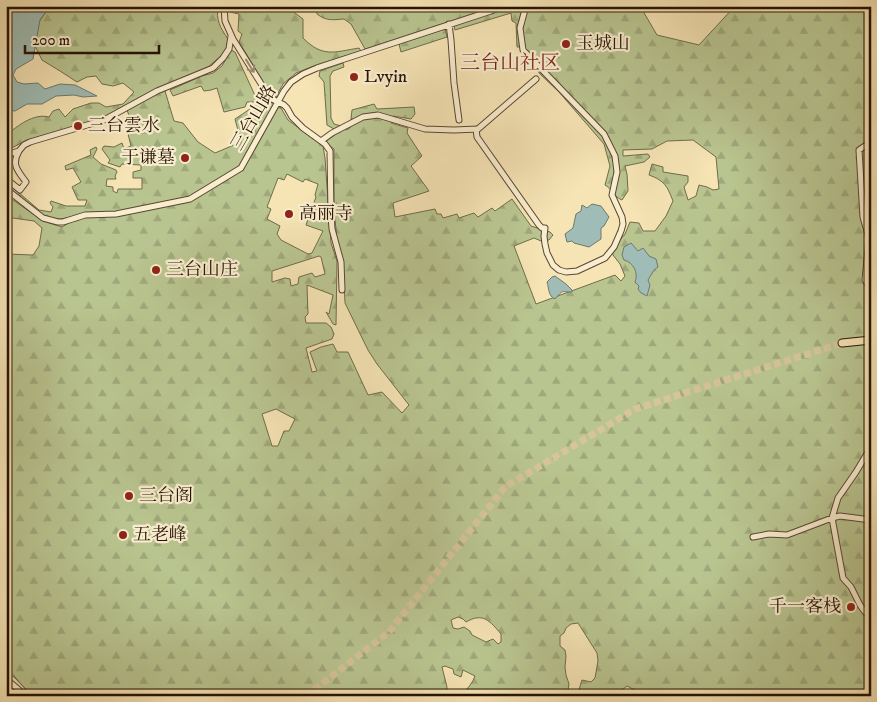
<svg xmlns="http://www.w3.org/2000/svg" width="877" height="702" viewBox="0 0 877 702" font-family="'IM FELL DW Pica','Noto Serif SC',serif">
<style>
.forest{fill:url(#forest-firs);stroke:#6f6c4a;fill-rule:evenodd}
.water{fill:#9fbdb6;stroke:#6e796e}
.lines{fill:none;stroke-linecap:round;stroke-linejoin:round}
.stream{stroke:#6e796e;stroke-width:1}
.major-tunnel{stroke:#d7c49a;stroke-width:7;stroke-dasharray:7 3.5;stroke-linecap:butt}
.minor-casing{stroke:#594630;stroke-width:7}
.major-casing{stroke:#251203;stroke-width:9}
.minor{stroke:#f9edcf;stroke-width:5}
.major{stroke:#f6e4b5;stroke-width:7}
.oneway{stroke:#9a8a73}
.poi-dot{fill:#8f2418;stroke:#f9edcf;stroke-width:2}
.labels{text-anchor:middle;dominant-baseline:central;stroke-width:4.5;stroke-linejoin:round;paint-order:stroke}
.poi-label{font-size:18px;fill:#251203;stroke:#f9edcf;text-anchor:start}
.street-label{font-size:18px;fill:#251203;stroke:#f9edcf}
.quarter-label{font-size:20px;fill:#7a1f14;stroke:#f9edcf}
</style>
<defs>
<pattern id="forest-firs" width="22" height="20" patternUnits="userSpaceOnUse" patternTransform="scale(1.25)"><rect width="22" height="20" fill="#b9c590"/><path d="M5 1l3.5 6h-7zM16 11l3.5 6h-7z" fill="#9fa87b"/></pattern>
</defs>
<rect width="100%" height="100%" fill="#f6e4b5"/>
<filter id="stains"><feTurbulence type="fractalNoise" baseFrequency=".004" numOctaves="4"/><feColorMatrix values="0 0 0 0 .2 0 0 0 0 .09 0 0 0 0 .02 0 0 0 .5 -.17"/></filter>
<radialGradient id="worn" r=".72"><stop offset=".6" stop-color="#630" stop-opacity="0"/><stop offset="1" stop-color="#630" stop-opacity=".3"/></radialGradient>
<path class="forest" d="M50,6H218C216,21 220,27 228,39L226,49L221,56L208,67L150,92L103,118L27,140L6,151V135C18,126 33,113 49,117L53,111L59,109L65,117L73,109L91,103H99L106,107L123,104L134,92L123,83L113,86L102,84L96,76L87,77L77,82L60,71L42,60L35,46L39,22Z
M229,6H290L291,10L303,19V38C323,58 334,52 359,48L361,51L319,64L296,73L283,84L276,97L272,96L239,42L242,34L238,31L239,14L230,12Z
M315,6H479L481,11L365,49L351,24L344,19C332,20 326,21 317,14Z
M510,6H523L518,24L520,47H517L516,23L512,21L511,13L455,30L454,26Z
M528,6H640L657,35L699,45L735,6H871V696H646L627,686L614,696H575L571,692L578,693L582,680L591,682L595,678L598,661L597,653L578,623L571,624L566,628L564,633L560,636V646L565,650L566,656L565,667L566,675L569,684L567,696H463V695C467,688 473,683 475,676L463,670L461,677L454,674L453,669L445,666L442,667L447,687L446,696H32L14,677L6,673V254L33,255L39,246L42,228L34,221L6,217V195L43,221L62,227L84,214L61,219H54L44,216L21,197L8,190L11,186L39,210L51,212L53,207L50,203L51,201L66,206H85L87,200H78L72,187L81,182L73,168L66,170L65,166L91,155L90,150L96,147L97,149L93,157L101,164L116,170L117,172L115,176L116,179H107L106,186L113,187V191L117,193L118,189H142V178H133V172L141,170V165L122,164L120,167L108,163L110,160L102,149L104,146L114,147L122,143L124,149L131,146L128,134L139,130L136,118H130L127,110L159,93L165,91L174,121L183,123L198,142L215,153L241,142L235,119L265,99L281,108L288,120L323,146L325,158L331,243L337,261L336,325L333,324L326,312L329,314L333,295L307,285L308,314L305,317L306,323H326L331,327L334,334L332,339L306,348L312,372L317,371L310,352L321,347L333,344L337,352H348L368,395L382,392L402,413L409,405L377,364L368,350L345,303L343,263L337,241L334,208V149L325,142L339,132L327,125L324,82L319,76L320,71L343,63L344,67L333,71L330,76L331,118L334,124L345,127L346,130L350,128L352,110L374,104L377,109L414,107L415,114L411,119L393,116L391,123L408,128L407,133L422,156L411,166L429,191L393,203L395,217L435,209L437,214H441L443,218L457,214L459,218L474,213L478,217L492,208L495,211L512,199L531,226L550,232L553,235L549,240L541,241L534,238L514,246L536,304L615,275L621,281L625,276L620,264L613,255L612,250L625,234L630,222L639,223L643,231H655L666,216L673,201C667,186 665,181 649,175L652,164L663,167V172L688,176V182L684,187L688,200L696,196L699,185L707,187L713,190L719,189L716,157L693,140L667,141L652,149L623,150V156L648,154L650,157L644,162L625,166L627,174L628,191L622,200C614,197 612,189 605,185L610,166L604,144L559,92L540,74L526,55L521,23ZM287,174L303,182L305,179L318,184L315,195L316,197L306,225L323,231L312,253L308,254L281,240L277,234L280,226L267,219L271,209L267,207L278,178L284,180ZM319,256L321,257L325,274L315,277L312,273L299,277L298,284L291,286L290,279L285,278L272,282V271ZM276,409L295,419L289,431H284L278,446H272L262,414ZM458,617L463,619L466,622C483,612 490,621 501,634V642L498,644L493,639L486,642L472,635L470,631L464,627L458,629L453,628L451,620Z
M445,29L447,37L401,52L399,44Z
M231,50L235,52L258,102H247L245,107L224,112L217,88L211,90L204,91L201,86L173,96L170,90L202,76L213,73L222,66Z"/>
<path class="water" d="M6,6H50L40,20L33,59L16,69L13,75L17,82L24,84L38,83L45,89L60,84L75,85L97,96L83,97L74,95L56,96L42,104H27L15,111L6,110Z
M592,204L601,206L609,217L604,226L601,228V239L589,247L574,243L572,241L567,242L565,234L573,228L576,214L581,211L582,205L587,208Z
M631,243L638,251L643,248L649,256L656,259L658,267L654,270L648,280L650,285L647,296L641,293L638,289L639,286L635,282C639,273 633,262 624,260L622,255L624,247Z
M555,276L566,284L572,290V292C560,292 564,289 555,299C548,296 549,288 547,282L552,277Z"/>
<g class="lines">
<path class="stream" d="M6,669L10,671L21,684L33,696"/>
<path class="major-tunnel" d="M306,696L389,632L505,487L635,409L842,343"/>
<g class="minor-casing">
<path id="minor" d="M224,6L225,21L233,39L270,98L284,105L287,108L292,117L303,128L325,144L330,151L331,214L332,229L341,262L342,290
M449,24L451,40L454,83L459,120
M476,129L477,137L539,225L542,228H545L544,236L545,244L547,253L553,265L559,270L566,272L577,271L605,258L614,247L621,231L623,224L622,217L612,195L617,172L615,156L604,134L523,50L520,28L526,6
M321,141L332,133L363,117L378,115L425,129L454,130L478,129L536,79
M865,146L859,150L863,217L869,238L865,280L871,289
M19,151L24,145L30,142L104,120L157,91L213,68L223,58L229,49L231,36
M6,155L19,151C11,165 18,171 26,182L20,190L10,182L6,189
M6,191L11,193L43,218L58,222H63L85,215L116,214L190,199L241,168L284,91L291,82L303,74L317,68L491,11L503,6
M871,452H868L856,472L838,498L832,518L843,578L851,587L860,605L865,612L871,617
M871,526L869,553L871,562
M753,537L769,534L787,535L832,518L840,516L871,520
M6,679L19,690L23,696"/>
</g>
<g class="major-casing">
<path id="major" d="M842,343L871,340"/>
</g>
<use href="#minor" class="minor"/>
<use href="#major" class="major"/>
</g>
<defs><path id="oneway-shaft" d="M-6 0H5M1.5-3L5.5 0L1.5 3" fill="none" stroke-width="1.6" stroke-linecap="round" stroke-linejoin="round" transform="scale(1.25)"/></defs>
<use class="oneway" href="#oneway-shaft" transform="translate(250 66) rotate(58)"/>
<g class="poi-dot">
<circle cx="566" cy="44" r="5"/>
<circle cx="354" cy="77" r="5"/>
<circle cx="78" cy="126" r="5"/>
<circle cx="185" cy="158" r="5"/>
<circle cx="289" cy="214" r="5"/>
<circle cx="156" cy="270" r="5"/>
<circle cx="129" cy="496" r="5"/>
<circle cx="123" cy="535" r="5"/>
<circle cx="851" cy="607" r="5"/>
</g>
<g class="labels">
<g class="poi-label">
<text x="576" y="44">玉城山</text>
<text x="364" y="77">Lvyin</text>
<text x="88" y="126">三台雲水</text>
<text x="175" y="158" text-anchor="end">于谦墓</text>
<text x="299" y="214">高丽寺</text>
<text x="166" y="270">三台山庄</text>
<text x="139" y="496">三台阁</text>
<text x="133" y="535">五老峰</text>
<text x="841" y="607" text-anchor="end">千一客栈</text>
</g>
<g class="street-label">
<text transform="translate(254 118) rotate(-60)">三台山路</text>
</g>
<g class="quarter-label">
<text x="510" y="63">三台山社区</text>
</g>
</g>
<rect width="877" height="702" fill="none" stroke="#f6e4b5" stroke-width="25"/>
<rect x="8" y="8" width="862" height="687" fill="none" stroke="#251203" stroke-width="2.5"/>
<rect x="12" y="12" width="852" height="677" fill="none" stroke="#251203"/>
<path d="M25 45v8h134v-8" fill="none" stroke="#251203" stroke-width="2.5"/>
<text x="32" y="45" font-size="15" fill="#251203" stroke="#f9edcf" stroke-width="4" paint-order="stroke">200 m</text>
<rect width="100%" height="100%" filter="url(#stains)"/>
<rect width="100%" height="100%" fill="url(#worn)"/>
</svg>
